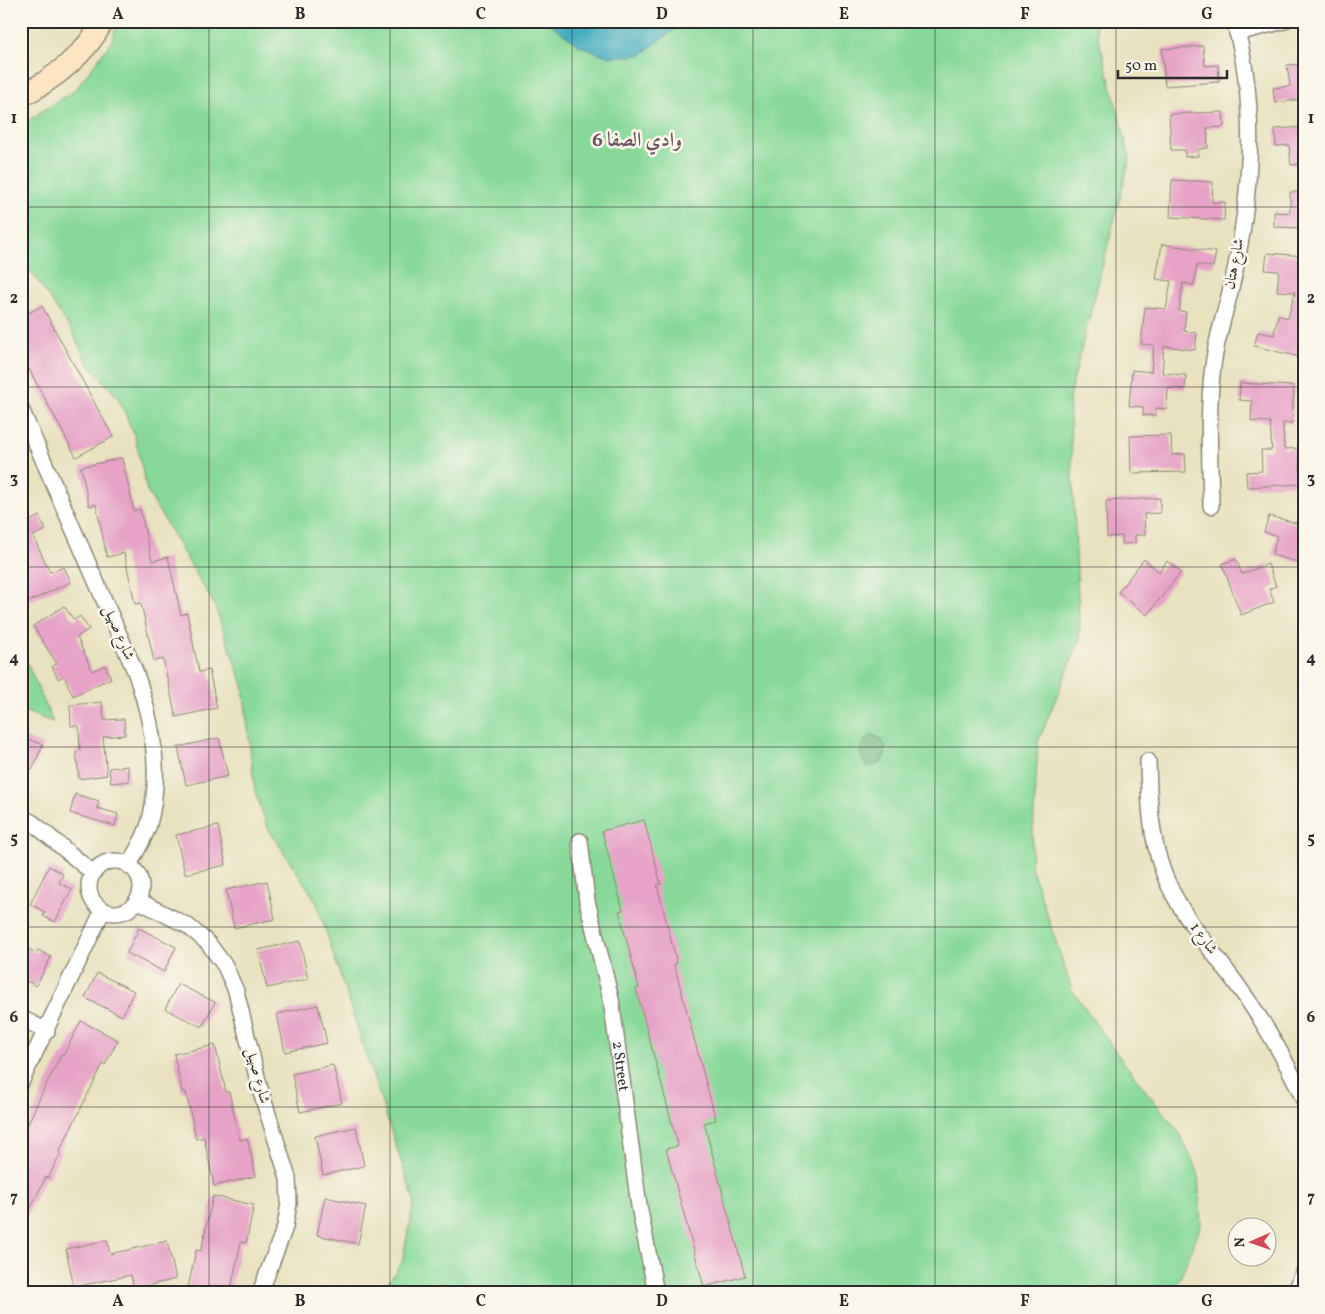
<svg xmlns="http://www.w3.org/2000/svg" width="1325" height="1314" viewBox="0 0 1325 1314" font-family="Vollkorn,Amiri,serif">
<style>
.green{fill:#88d999;stroke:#5a8262}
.forest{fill:#6eb981;stroke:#4c7256}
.water{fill:#3fabbe;stroke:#356b74}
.building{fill:#e6a2c7}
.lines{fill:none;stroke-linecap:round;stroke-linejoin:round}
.street-casing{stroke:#8a8675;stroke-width:18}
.secondary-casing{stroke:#8a8675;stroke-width:24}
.street{stroke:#fff;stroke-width:15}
.secondary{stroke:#fde5c4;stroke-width:21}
.grid{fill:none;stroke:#2b2b2b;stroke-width:1;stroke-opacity:0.55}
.labels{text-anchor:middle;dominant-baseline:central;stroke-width:5;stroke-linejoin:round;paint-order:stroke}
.street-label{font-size:15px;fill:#2b2b2b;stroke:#fbf7ec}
.district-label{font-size:20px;font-weight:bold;fill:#6c5562;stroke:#fbf7ec}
.neatline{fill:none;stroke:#2b2b2b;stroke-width:2}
.grid-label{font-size:16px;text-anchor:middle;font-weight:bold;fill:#2b2b2b}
</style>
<rect width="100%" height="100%" fill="#fbf7ec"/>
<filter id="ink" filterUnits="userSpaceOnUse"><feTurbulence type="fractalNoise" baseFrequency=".02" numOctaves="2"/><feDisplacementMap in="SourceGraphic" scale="10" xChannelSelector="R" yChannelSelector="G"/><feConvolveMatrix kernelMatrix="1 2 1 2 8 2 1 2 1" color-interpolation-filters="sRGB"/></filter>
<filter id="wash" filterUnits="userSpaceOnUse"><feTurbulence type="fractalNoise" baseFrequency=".0096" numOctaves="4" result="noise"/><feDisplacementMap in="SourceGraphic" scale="20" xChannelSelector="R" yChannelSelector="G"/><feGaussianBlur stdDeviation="1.12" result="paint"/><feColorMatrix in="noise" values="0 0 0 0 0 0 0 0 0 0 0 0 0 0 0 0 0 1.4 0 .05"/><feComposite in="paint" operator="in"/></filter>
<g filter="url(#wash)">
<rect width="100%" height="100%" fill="#e8e2bf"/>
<path class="green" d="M118,21H1094L1130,158L1069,397L1080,640L1038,742L1031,867L1072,990L1124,1063L1180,1134L1198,1172L1201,1225L1179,1281L1169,1293H381L402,1262L414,1201L316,901L268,828L255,791L243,685L214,604L147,491L135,437L119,399L87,362L73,333L33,274L21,265V125L75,90L112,41Z
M21,649L53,722L21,710Z"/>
<path class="forest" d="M872,735L880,738L886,747C885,761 881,765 867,767C858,754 857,744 872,735Z"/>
<path class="water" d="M547,21H679V26L641,55L609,57L578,45Z"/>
<g id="blocks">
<path class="building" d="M1203,46L1205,66L1218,65L1219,82L1165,86L1162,49Z
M1304,64V99L1275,103L1273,88L1290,86L1287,65Z
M1223,112L1224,127L1207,128L1208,148L1198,149V156L1185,157V150H1171L1169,114Z
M1304,127V164L1291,165L1289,145L1276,146L1275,129Z
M1172,180L1213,182L1212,202H1225L1224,220L1170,217Z
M1290,192H1304V228L1274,227V212L1290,213Z
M1162,244L1216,252L1213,267L1197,265L1194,285L1183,283L1179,311L1186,312L1184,331L1197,333L1195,350L1164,346L1162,373L1186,375L1185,389L1168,388L1167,409L1156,408L1155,416L1143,415V407L1129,406L1132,370L1151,372L1154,345L1141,344L1145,307L1166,309L1171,281L1156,279Z
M1267,253L1304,256V309L1301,320L1304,321V358L1254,346L1258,332L1274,335L1278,315L1288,318L1295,292L1277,291L1279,271L1265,270Z
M42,306L113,437L76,457L21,354V317Z
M1240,383L1294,386L1292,423H1283L1284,449L1299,448L1301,484L1247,487L1246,472L1262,471L1261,450H1272L1270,422L1251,421L1252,401L1239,400Z
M1171,435L1172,455L1185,454L1186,472L1131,473L1130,436Z
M122,458L134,511L140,509L152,561L168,557L181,615L187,613L199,672L209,670L217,708L176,717L163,659L154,661L141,603L135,604L124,553L107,557L96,504L89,506L81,467Z
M1160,498V513L1144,514L1145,535H1135V543L1122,544V536L1107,537L1106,501Z
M21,512L26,523L39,516L46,530L33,536L50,572L64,567L71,582L28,602L21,589Z
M1269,516L1304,525V564L1272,555L1277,536L1264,532Z
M1144,559L1159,572L1167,561L1181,572L1147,615L1118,592Z
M1236,559L1242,574L1268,564L1276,586L1269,589L1274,602L1241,615L1222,564Z
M64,606L74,620L80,616L89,629L77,637L92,671L105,665L111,678L73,696L64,676L58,679L52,666L57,664L33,626Z
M102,702L104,720L124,719L125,735L103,737L107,775L79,779L76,751L80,750L79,726H71L70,705Z
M21,736L43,745L32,770L21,766Z
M219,738L228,776L186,785L178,747Z
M128,766L129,781L111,783L109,768Z
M75,794L99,801L97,808L118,814L115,826L70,813Z
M644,820L661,884L657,885L677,963L674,964L716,1120L704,1123L745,1276L704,1287L666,1149L678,1146L636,989L639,988L619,911L623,910L602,831Z
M218,826L226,865L185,874L176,835Z
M49,866L63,874L59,883L72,889L55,922L43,916L45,912L30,904Z
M267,881L275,919L234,928L226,890Z
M139,928L176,947L164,972L127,953Z
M300,941L308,979L267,988L258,950Z
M21,945L36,953L38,950L51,957L36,986L21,978Z
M97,973L134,991L122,1016L85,998Z
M178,984L215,1002L202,1027L165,1009Z
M318,1005L327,1043L285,1052L277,1014Z
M81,1021L118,1040L105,1065L103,1064L59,1152L61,1153L48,1178L46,1177L21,1227V1139L42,1093L61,1055L63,1056Z
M215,1045L226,1092H229L240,1140L247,1138L256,1176L214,1186L204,1137L196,1139L186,1092H182L174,1054Z
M333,1065L342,1103L300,1112L292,1074Z
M356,1127L364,1166L323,1175L315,1136Z
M213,1196L254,1205L246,1243L241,1242L230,1293H210L188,1288L196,1250L201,1251Z
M325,1197L366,1206L358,1244L317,1235Z
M107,1240L110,1254L167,1241L176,1279L134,1289L131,1275L74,1287L66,1249Z"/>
</g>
</g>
<g filter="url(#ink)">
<use href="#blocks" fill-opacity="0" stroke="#8a8675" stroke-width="1"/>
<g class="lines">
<g class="street-casing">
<g id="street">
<path d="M1237,33L1284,21"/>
<path d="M21,409L135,671C152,719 163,773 149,824C145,838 135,852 129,866"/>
<path d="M1211,506C1210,459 1207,412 1213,366C1216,339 1225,314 1231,288C1251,205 1259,104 1234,21"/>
<path d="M1148,761C1149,800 1150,837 1164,874C1180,915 1210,947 1235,982C1262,1018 1285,1058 1304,1100"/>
<path d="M21,817L33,823L93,873"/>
<path id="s1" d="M580,841L587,901L611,999L639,1206L656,1293"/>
<circle cx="115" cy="887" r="26"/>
<path d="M137,900L188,926L208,943L225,966L236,991L260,1089L288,1178L289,1203L285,1227L260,1293"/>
<path d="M21,1018L47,1031"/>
<path d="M21,1082L103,910"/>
<path d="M1295,1293L1304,1272"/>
</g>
</g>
<g class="secondary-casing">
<path id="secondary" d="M21,96C53,80 87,53 103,21"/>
</g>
<use href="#street" class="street"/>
<use href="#secondary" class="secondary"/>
</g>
</g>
<path class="grid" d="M209,21V1293M390,21V1293M572,21V1293M753,21V1293M935,21V1293M1116,21V1293M21,207H1304M21,387H1304M21,567H1304M21,747H1304M21,927H1304M21,1107H1304"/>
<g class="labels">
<g class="street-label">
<text transform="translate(1235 264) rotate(-79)">شارع هتان</text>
<text transform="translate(118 633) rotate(67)">شارع صهيل</text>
<text transform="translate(1203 939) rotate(54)">شارع 1</text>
<text stroke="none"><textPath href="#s1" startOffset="229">2 Street</textPath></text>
<text transform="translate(257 1076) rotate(75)">شارع صهيل</text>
</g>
<g class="district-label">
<text x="637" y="141">وادي الصفا 6</text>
</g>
</g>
<rect width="1325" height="1314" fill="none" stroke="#fbf7ec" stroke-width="55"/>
<g transform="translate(1252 1242) rotate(268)"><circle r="24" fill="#fbf7ec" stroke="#a8a59f"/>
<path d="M0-4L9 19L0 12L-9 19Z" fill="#d1495b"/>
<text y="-8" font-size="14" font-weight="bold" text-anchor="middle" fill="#2b2b2b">N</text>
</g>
<path d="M1118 70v8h109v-8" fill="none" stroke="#2b2b2b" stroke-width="2.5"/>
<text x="1125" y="70" font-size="15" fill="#2b2b2b" stroke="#fbf7ec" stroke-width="4" paint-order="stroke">50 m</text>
<rect x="28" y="28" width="1270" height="1258" class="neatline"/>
<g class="grid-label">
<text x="118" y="19">A</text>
<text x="300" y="19">B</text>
<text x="481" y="19">C</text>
<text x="662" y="19">D</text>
<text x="844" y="19">E</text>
<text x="1025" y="19">F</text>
<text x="1207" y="19">G</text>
<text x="14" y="123">1</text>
<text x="1311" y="123">1</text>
<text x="14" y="303">2</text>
<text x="1311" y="303">2</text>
<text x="14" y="483">3</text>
<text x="1311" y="483">3</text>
<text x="14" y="663">4</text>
<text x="1311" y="663">4</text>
<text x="14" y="843">5</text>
<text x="1311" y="843">5</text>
<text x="14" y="1022">6</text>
<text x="1311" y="1022">6</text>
<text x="14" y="1202">7</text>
<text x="1311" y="1202">7</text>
<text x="118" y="1306">A</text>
<text x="300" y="1306">B</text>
<text x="481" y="1306">C</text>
<text x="662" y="1306">D</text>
<text x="844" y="1306">E</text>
<text x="1025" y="1306">F</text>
<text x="1207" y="1306">G</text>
</g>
</svg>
